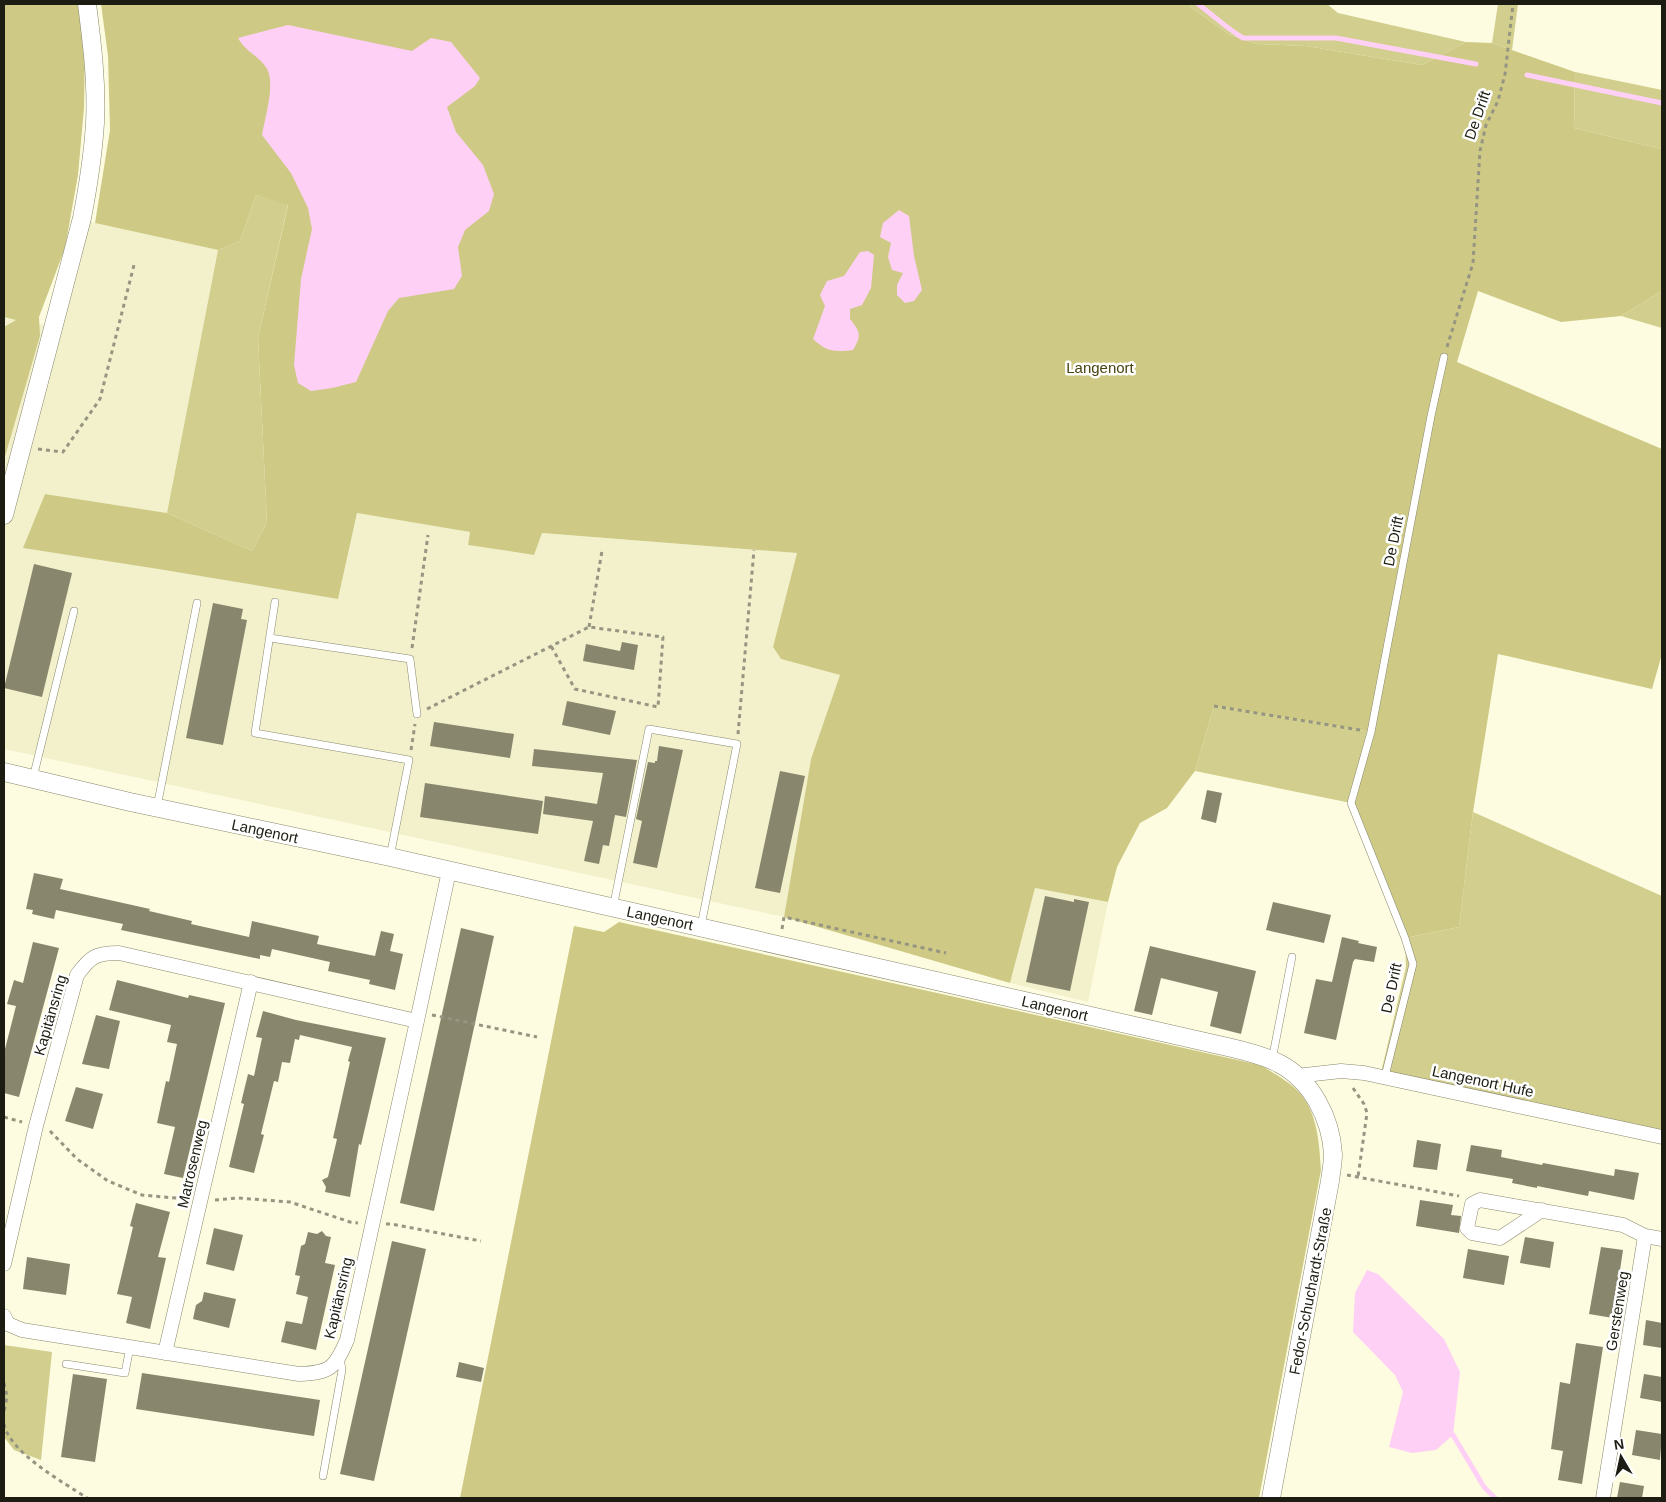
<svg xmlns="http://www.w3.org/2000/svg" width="1666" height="1502" viewBox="0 0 1666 1502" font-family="Helvetica,sans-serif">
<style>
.built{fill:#f2f1cc}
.green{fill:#d2ce8d}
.forest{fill:#ceca86}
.water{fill:#fed0f5}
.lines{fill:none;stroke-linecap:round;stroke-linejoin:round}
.stream{stroke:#fed0f5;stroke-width:5}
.building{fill:#88866d}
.service-casing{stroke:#89876e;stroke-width:8}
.minor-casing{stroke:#89876e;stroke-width:15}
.tertiary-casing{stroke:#89876e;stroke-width:19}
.path{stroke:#969581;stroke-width:3;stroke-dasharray:4 4;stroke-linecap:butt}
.service{stroke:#fff;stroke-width:7}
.minor{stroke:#fff;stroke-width:14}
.tertiary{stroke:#fff;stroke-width:18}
.labels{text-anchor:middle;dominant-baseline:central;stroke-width:5;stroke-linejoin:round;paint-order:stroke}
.street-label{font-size:15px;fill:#1d1c12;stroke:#fff}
.park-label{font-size:15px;fill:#484410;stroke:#fff}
</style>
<rect width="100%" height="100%" fill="#fdfce0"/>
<path class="built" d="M82,218L95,223L218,250L167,513L45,494L24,548L158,569L338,599L357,513L470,532L468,545L533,555L542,533L797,553L773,647L781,659L840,675L811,759L784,917L4,749V317L54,327Z
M1035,888L1108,902L1088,1002L1010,983Z"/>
<path class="green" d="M1187,4H1327L1338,13L1466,42L1422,65L1306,46L1257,44L1230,35Z
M1498,4H1518L1512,50L1492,43Z
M1575,72L1662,90V149L1574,128Z
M256,195L288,204L258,338L267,522L252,551L167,513L218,250L240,241Z
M1662,291V328L1621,316Z
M1214,706L1371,732L1351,803L1195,771Z
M1473,812L1662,896V1141L1379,1081L1406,967L1405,938L1459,927Z
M4,1345L52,1352L41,1460L14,1450L4,1437Z"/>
<path class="forest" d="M4,4H79L85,48L84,108L78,175L65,248L39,317L40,336L4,460V327L16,320L4,317Z
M101,4H1187L1230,35L1257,44L1306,46L1422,65L1466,42L1492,43L1575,72L1574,128L1662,149V291L1621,316L1561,322L1478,291L1457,362L1662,449V654L1652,689L1498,654L1473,812L1459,927L1405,938L1351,803L1371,732L1214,706L1195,771L1167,808L1140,823L1117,867L1108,902L1035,888L1010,983L784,917L811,759L840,675L781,659L773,647L797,553L542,533L534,555L468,545L470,532L357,513L338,599L158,569L23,548L45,494L167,513L252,551L267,522L258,338L288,205L256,195L240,241L218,250L95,223L110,130L108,56Z
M619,922L1260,1065C1270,1071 1281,1077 1290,1084C1317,1104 1319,1139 1321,1170L1259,1498H460L574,926L604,932Z"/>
<path class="water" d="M288,25L412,51L431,38L451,42L480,78L475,86L447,107L456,132L483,165L494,194L489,211L465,230L458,247L462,276L454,289L399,298L388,311L356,382L332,388L311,391L298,383L294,365L301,279L312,229L308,208L291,173L262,135C265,117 277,80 265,66C257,55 245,51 238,38Z
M899,210L909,216L914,256L922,290L914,301L905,303L897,295V285L903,273L892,270L888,257L891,243L880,237L883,223Z
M868,251L874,255L871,288L862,305L850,309V319C860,332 862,335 853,350C835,352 827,352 813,339L825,306L820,295L827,281L844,276L860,252Z
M1367,1270L1378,1274L1444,1339L1460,1372L1453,1435L1436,1450L1412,1453L1389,1447L1403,1392L1395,1375L1353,1332L1355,1293Z"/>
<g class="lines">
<path class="stream" d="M1198,4C1213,15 1226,28 1243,38H1336L1476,64
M1527,75L1662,103
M1453,1435L1484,1487L1495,1498"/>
</g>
<path class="building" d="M34,564L72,573L42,697L4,688Z
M213,603L243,609L241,619L247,620L223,745L186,738Z
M622,642L638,645L634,670L583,661L586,644L620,651Z
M567,701L616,711L610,735L562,725Z
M434,722L514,734L510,758L430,746Z
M659,746L683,750L657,868L633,863L642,821L636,819L648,762L655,763V761H657Z
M534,749L637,760L626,817L615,815L609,846L603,845L599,864L584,861L593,821L543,814L545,796L597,804L603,773L532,766Z
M780,771L805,776L780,893L755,888Z
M425,783L543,801L538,834L420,817Z
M1207,790L1222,793L1216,823L1201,819Z
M34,873L63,879L60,889L150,909L149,911L192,921L191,924L249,937L252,921L319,936L317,944L375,956L381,931L394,934L390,951L403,954L395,990L369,984L370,980L328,971L330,962L272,949L270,957L260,955V959L121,930L123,924L56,910L54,919L32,914L33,910L26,909Z
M1045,896L1074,902V899L1089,902L1070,991L1026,982Z
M1273,902L1331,915L1324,943L1266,930Z
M461,928L494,936L434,1211L400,1203Z
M1342,937L1359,941L1358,943L1377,947L1374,962L1355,959L1353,962L1336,1040L1304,1033L1316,979L1332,982Z
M33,942L59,948L19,1097L4,1093V1053L16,1006L7,1004L14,980L23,983Z
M1150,946L1256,971L1241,1034L1210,1026L1218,992L1161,978L1152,1015L1134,1011Z
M117,980L188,998L189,995L225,1003L183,1178L164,1174L175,1127L157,1123L166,1081L169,1082L177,1044L167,1042L171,1025L109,1010Z
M263,1011L296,1020L386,1038L361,1145L359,1144L350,1197L325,1192L326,1187L322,1180L328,1177L337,1139L333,1138L350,1062L348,1061L352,1047L300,1035L299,1040L295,1039L290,1063L282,1062L278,1082L274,1081L261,1134L264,1135L254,1173L229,1167L244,1104L241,1103L248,1074L254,1076L262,1038L256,1037Z
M96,1015L120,1021L109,1069L82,1064Z
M76,1087L103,1094L93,1129L65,1121Z
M1417,1140L1441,1144L1437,1170L1413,1167Z
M1471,1145L1502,1150L1501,1157L1542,1165L1543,1163L1614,1176L1615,1169L1639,1173L1634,1200L1589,1191L1588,1196L1537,1186V1188L1512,1183L1513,1179L1466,1171Z
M1420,1200L1453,1205L1451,1215L1461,1216L1459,1233L1416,1226Z
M136,1203L170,1212L158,1257L166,1258L150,1329L126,1323L132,1297L117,1294L133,1227L130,1226Z
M214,1228L243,1235L234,1271L206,1264Z
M322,1231L326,1236L331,1237L325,1263L335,1265L316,1350L281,1342L286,1321L302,1324L308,1297L296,1294L300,1276L295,1275L301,1246L305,1244L308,1232L317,1234Z
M1525,1237L1554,1242L1550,1268L1520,1263Z
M392,1241L426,1249L374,1481L340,1474Z
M1601,1247L1623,1250L1613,1318L1589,1314Z
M1468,1249L1509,1256L1504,1285L1463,1278Z
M27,1257L70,1264L66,1295L23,1289Z
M204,1292L236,1299L229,1328L193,1319L196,1305L202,1301Z
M1646,1320L1662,1323V1348L1643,1345Z
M1576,1343L1603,1347L1582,1484L1558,1480L1563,1451L1551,1449L1560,1382L1570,1384Z
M459,1362L484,1368L481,1382L456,1377Z
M142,1373L320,1400L314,1436L136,1409Z
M73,1374L107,1379L95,1462L61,1457Z
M1644,1374L1662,1377V1402L1640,1398Z
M1636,1430L1662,1434L1660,1460L1632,1455Z
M1620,1482L1644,1486L1642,1498H1617Z"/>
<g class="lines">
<g class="service-casing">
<path id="service" d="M275,602L255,733L409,760L390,857
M270,638L410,659L417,714
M33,778L74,611
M157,807L197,603
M613,908L649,729L737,744L701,926
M1272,1060L1292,957
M1385,1076L1413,964L1405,938L1351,803L1371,732L1431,416L1444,357
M66,1364L125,1373L130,1347
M323,1476L342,1370L340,1357"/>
</g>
<g class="minor-casing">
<path id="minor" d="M417,1021L449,871
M1296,1076L1341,1071L1364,1073L1662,1137
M1542,1210L1500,1238L1472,1233L1467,1228L1472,1204L1480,1200L1623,1225L1645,1236L1603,1498
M1645,1236L1662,1239
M4,1264L36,1126L77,975C91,956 96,953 119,953L417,1021L347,1340C335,1368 330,1373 299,1374L22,1330L8,1324L4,1316
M165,1353L251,982"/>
</g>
<g class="tertiary-casing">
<path id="tertiary" d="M4,515L82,218C88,187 93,155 95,123C97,83 92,43 87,4
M4,772L130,802L390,857L1232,1048C1249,1052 1265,1056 1280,1064C1312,1081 1331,1119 1333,1154C1333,1163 1331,1172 1330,1181L1271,1498"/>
</g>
<path class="path" d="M1447,347L1473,263L1480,151L1486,125L1498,101L1505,74L1513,4
M38,449L63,452L100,399L134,265
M589,627L602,551
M412,648L428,535
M1214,706L1360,730
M427,709L589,627L663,637L658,707L575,689L551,646
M738,734L754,550
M411,750L415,724
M782,929L784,917L946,953
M432,1015L537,1037
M1353,1088L1364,1104L1367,1113L1358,1177
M4,1117L22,1122
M50,1131L77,1159L108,1181L142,1195L186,1199
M1347,1175L1459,1196
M215,1200L238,1198L290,1202L350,1222L358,1223
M386,1224H391L481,1241
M4,1383L7,1396L4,1413
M4,1424C10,1453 63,1482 87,1498"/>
<use href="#service" class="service"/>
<use href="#minor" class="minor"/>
<use href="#tertiary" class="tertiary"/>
</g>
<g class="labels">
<g class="street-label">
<text transform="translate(1477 115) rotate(-71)">De Drift</text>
<text transform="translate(1393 541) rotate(-79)">De Drift</text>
<text transform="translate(265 831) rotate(12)">Langenort</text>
<text transform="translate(660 918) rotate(12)">Langenort</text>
<text transform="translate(1391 988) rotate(-78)">De Drift</text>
<text transform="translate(1055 1008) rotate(13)">Langenort</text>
<text transform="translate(50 1015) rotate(-74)">Kapitänsring</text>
<text transform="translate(1483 1081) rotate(12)">Langenort Hufe</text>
<text transform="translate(192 1164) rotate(-77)">Matrosenweg</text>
<text transform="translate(1310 1291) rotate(-79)">Fedor-Schuchardt-Straße</text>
<text transform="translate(338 1298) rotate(-77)">Kapitänsring</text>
<text transform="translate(1617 1311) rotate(-81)">Gerstenweg</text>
</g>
<g class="park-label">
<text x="1100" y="367">Langenort</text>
</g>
</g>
<rect width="1666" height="1502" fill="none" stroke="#1d1c12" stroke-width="10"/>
<g transform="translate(1621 1457) rotate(351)" stroke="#ffffff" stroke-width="4" paint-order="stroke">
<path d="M0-4L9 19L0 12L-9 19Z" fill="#1d1c12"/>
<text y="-8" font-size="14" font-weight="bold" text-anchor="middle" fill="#1d1c12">N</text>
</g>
</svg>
